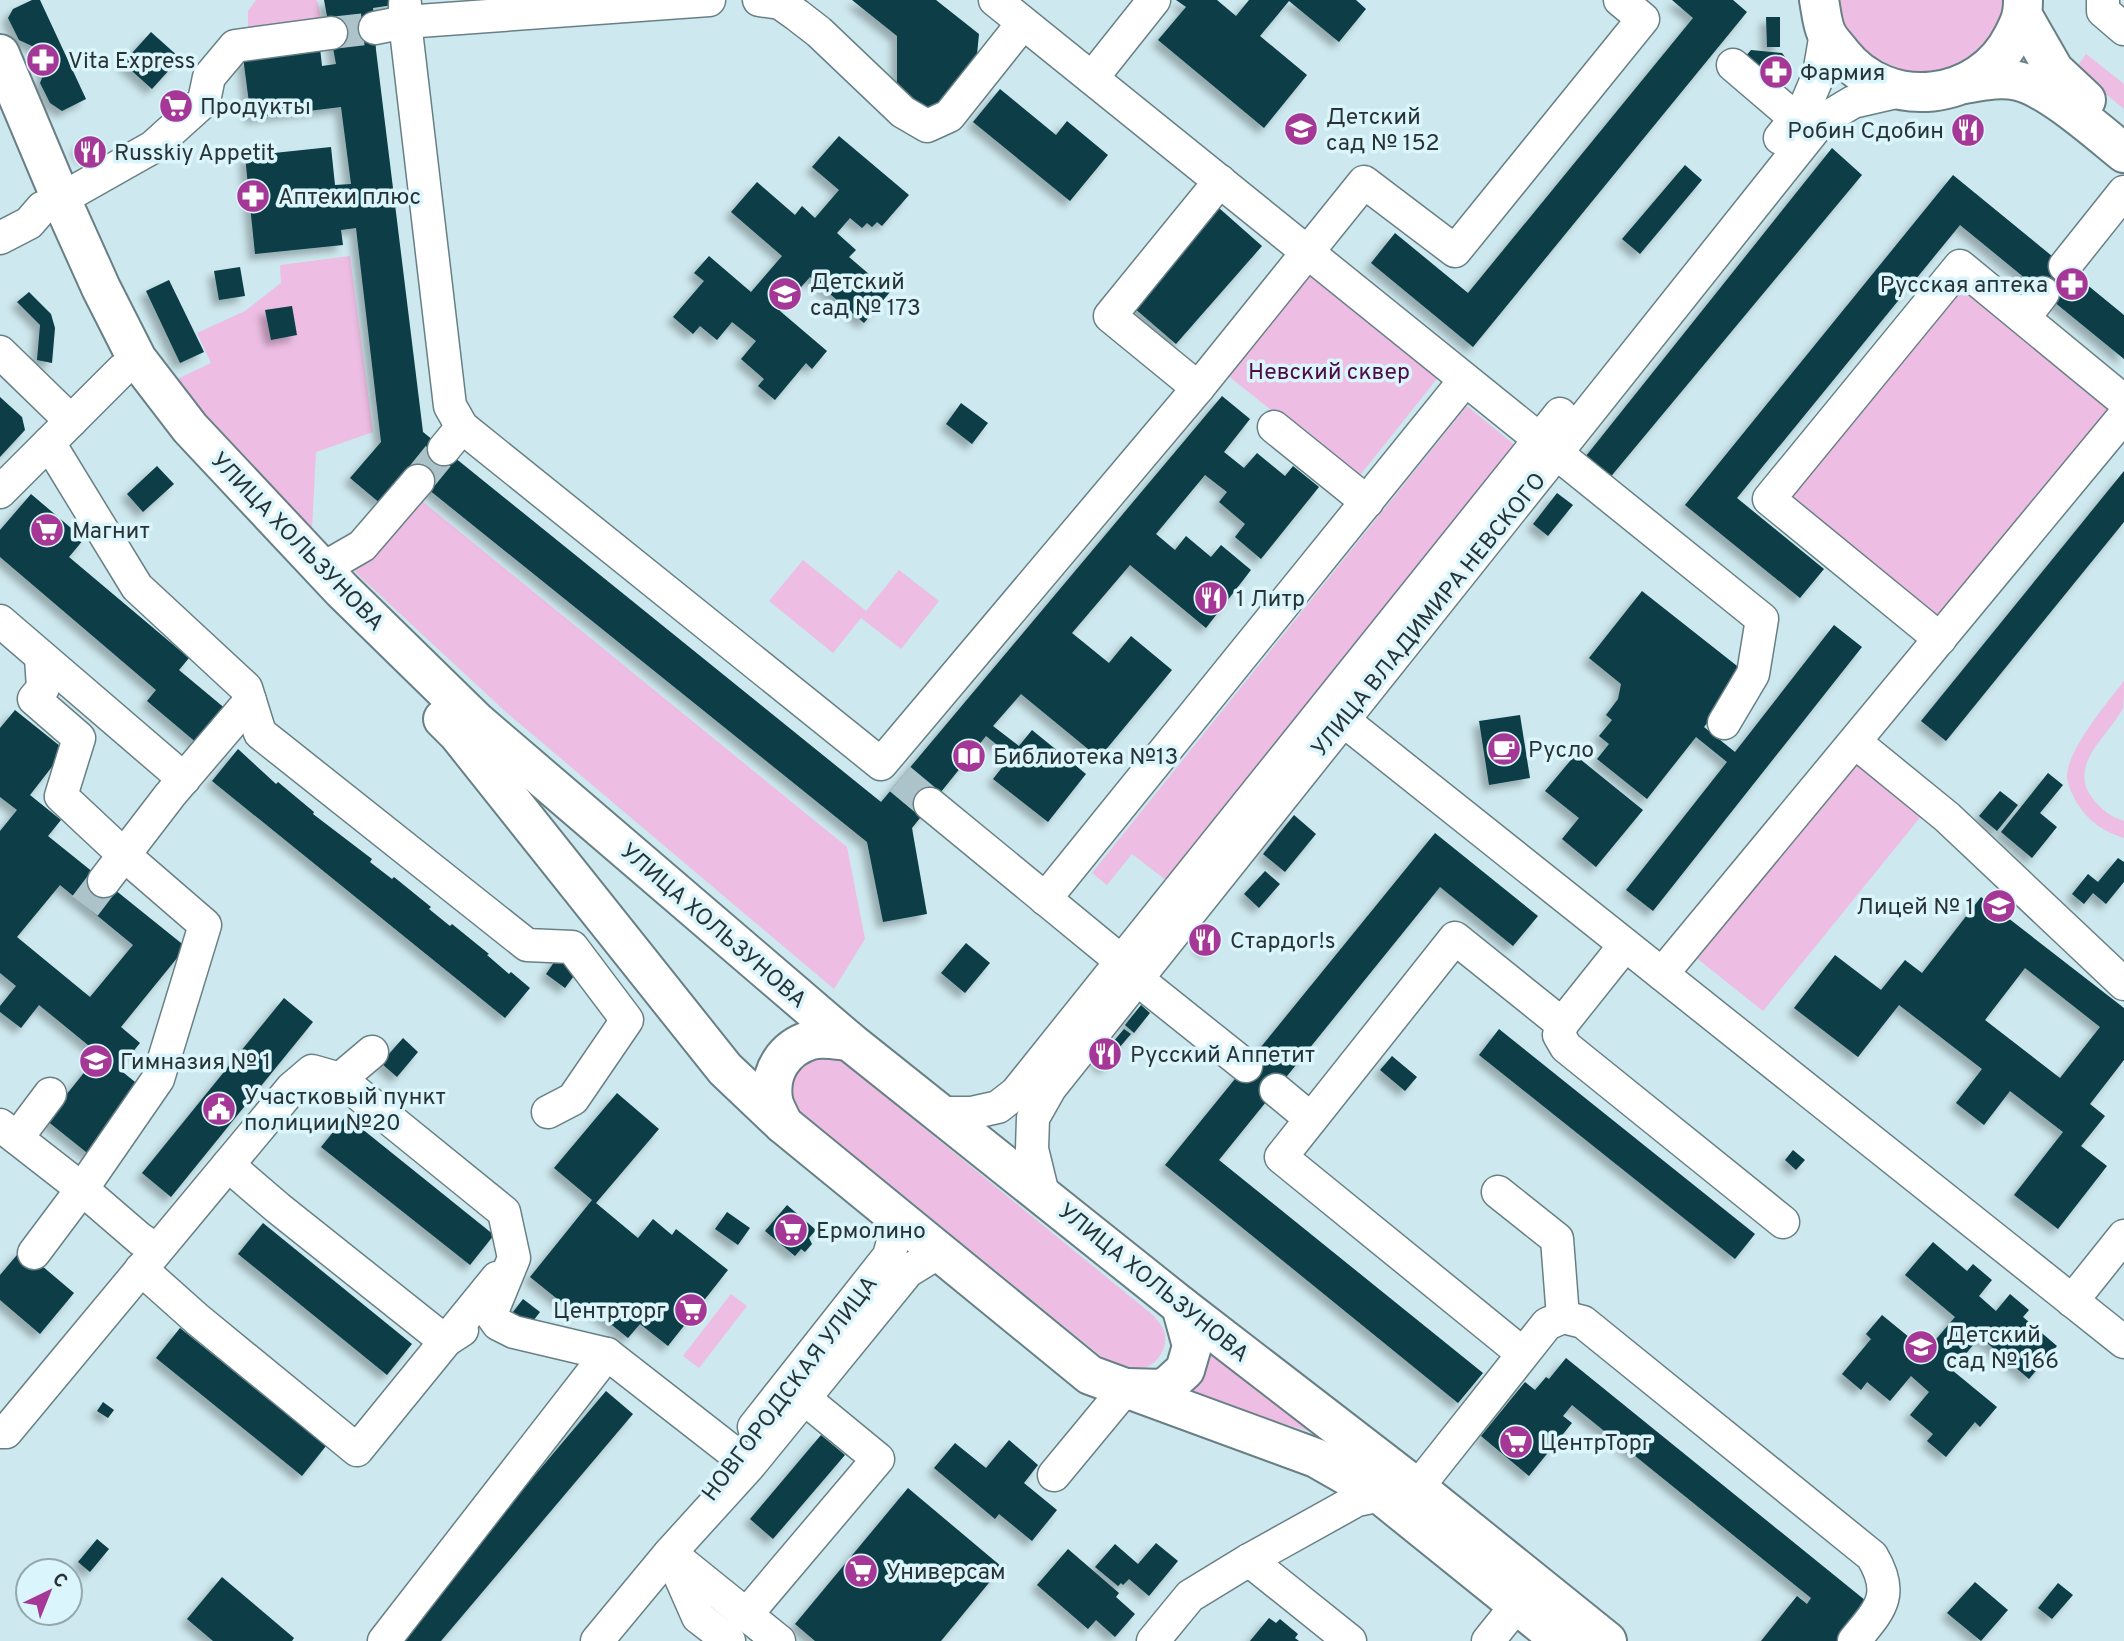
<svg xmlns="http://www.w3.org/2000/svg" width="2124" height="1641" viewBox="0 0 2124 1641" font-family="Overpass,sans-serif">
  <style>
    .green { fill: #edbde3 }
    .building { fill: #083d46; fill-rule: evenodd; filter: url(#shadow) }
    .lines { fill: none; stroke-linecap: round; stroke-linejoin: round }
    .minor-tunnel { stroke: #acc4c9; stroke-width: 32; stroke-dasharray: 32 16; stroke-linecap: butt }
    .minor-casing { stroke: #688085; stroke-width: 35 }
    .major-casing { stroke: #688085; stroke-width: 42 }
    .minor { stroke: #fff; stroke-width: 32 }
    .major { stroke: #fff; stroke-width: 38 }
    .labels { text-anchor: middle; stroke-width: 7; stroke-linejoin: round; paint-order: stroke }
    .poi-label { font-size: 23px; fill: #293336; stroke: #daf5fb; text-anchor: start }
    .park-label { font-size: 23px; fill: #4f0d48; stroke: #daf5fb }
    .street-label { font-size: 23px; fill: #293336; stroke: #daf5fb }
  </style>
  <defs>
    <filter id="shadow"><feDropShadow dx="-6" dy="6" stdDeviation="3.5" flood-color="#0004"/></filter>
  </defs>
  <rect width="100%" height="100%" fill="#cde8ee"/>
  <!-- green -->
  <g class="green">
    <polygon points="256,0 316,0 318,2 321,21 248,27 248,11"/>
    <polygon points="1839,0 2007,0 2003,21 1980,53 1945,71 1907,72 1871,56 1846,27"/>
    <polygon points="2086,54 2124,84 2124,109 2078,71 2079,64"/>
    <polygon points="350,256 373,432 316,452 312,528 268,492 173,381 211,363 197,333 245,311 281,283 280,265"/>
    <polygon points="1960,266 2124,401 1940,639 1769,499"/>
    <polygon points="1304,267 1440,375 1345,494 1315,445 1221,370"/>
    <polygon points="1467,406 1516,446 1167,881 1132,854 1107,885 1092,873"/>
    <polygon points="422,501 847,847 865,939 834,989 507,713 354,571"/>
    <polygon points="803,560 866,611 899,570 939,601 901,649 861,618 833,653 769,601"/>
    <path d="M2124,681c0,8 0,20 -1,27 -14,28 -57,57 -30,91 9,11 18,18 31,22v17c-20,-6 -36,-17 -47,-35 -4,-7 -9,-17 -10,-25 -1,-27 41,-76 57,-97z"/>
    <polygon points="1855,742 1931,804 1763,1011 1684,948"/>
    <path d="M817,1055l18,2 8,5 311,254c4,6 10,11 11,19 2,15 -9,31 -24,34 -10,2 -19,-1 -28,-3l-312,-254c-8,-13 -13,-31 -3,-44 4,-5 13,-9 19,-13z"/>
    <polygon points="731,1294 747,1306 699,1368 683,1356"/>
    <path d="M1212,1346l106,88 -138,-42c22,-13 27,-21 32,-46z"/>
  </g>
  <!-- building -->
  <g class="building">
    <polygon points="32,0 40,0 86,99 62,111 50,103 40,83 44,73 34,47 19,40 8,18 13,9"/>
    <polygon points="324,0 419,0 420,1 373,8 376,50 423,432 881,802 1222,396 1250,419 1224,452 1244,468 1257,453 1285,476 1293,466 1319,487 1261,559 1235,537 1245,524 1219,502 1227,492 1205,475 1156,534 1175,550 1186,536 1211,557 1221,545 1251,570 1206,628 1130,565 1072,633 1109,663 1131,636 1172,670 1099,758 1021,694 993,726 1019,746 1032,730 1086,774 1048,822 993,779 1011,756 986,736 912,828 927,914 883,922 867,842 408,473 381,504 350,478 381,442 356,228 341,230 343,245 255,254 245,156 331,147 335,185 351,184 341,107 251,118 243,57 320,48 322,66 336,64"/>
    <polygon points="852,0 936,0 979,34 977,54 930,114 897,85 897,36"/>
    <polygon points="1176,0 1217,0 1236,16 1249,0 1356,0 1366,9 1339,42 1289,1 1260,36 1307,75 1264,128 1158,40 1186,7"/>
    <polygon points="1672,0 1733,0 1747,12 1473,347 1371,263 1395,233 1468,293 1693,18"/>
    <polygon points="1766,17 1780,17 1780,47 1767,47"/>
    <polygon points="151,32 180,58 152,89 123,63"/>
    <polygon points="1751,50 1782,53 1788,61 1786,80 1774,93 1740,63"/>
    <polygon points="1000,89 1056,135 1067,121 1108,155 1070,201 973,122"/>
    <polygon points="839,136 909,195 882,226 877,222 872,227 867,223 862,228 850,218 837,233 856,250 849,257 890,292 864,323 810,277 780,311 827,351 812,369 806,363 775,400 758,386 764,379 741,359 756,341 732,322 717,340 700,326 693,334 673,317 704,281 694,273 709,256 751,292 782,256 731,212 757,182 795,215 802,206 815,218 839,190 812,167"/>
    <polygon points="94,138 100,150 83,158 77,146"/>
    <polygon points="1832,148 1862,175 1603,486 1578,466"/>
    <polygon points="1685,165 1702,180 1640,254 1622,239"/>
    <polygon points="1953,175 2124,315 2124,359 1960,225 1737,498 1824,569 1800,598 1685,505"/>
    <polygon points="1219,208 1262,246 1176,344 1133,307"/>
    <polygon points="240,267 245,296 219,300 214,271"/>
    <polygon points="169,280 204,352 180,363 146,291"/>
    <polygon points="29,292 51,314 55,328 52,363 37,360 40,325 17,302"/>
    <polygon points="292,306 297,335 271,340 265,310"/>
    <polygon points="0,397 22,417 25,430 0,457"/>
    <polygon points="961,403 988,423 972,444 946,424"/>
    <polygon points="157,466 174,484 143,512 127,494"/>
    <polygon points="2124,471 2124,522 1946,741 1921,721"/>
    <polygon points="1557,493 1573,505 1548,536 1533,524"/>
    <polygon points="31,494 84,539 69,557 189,658 179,670 233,715 204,749 147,701 156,690 0,557 0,530"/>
    <polygon points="1642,591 1746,673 1704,727 1735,752 1834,625 1862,647 1653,911 1626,890 1727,762 1696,737 1647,799 1597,759 1609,744 1599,736 1612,720 1606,715 1618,699 1621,684 1589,658"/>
    <path d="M15,710l50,40 -35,45 31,25 -13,16 138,111 -65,80 19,16 -21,26 26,21 -54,66 -45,-36 53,-66 -60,-49 -18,23 -21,-16v-6l16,-20 -16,-13v-142l17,-21 -17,-13v-69zM60,885l73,60 -43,52 -73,-60z"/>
    <polygon points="1520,715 1530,778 1489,785 1479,721"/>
    <polygon points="238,749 276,784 278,782 314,812 313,814 372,859 370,862 392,879 394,877 431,907 429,909 450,926 452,924 489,954 487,955 509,974 511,972 530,988 505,1018 212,781"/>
    <polygon points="1575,755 1643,810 1596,867 1562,839 1579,818 1545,791"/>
    <polygon points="2048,773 2063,785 2040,813 2057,827 2032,858 2001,832"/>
    <polygon points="2000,791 2018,805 1997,831 1979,816"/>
    <polygon points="1294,815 1316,834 1285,872 1263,854"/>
    <polygon points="1435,833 1538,916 1513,946 1440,887 1219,1160 1483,1373 1458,1403 1165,1165"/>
    <polygon points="2118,858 2124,862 2124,882 2106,904 2093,893 2084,904 2072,894 2088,874 2098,882"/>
    <polygon points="1265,871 1280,884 1259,908 1244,894"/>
    <path d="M1981,897l143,111v52l-34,44 15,12 -24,30 26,20 -49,63 -44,-34 49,-63 -53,-41 -26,34 -28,-22 26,-34 -83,-64 -41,52 -64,-49 41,-53 46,35 24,-30 17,13zM2025,968l75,59 -40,51 -75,-58z"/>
    <polygon points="1208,933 1218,942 1208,953 1198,945"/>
    <polygon points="966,943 990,963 965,993 941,973"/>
    <polygon points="561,952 579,969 565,988 546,974"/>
    <polygon points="284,998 313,1022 171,1197 142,1173"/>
    <polygon points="1141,1005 1150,1013 1134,1033 1125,1025"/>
    <polygon points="1124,1029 1131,1034 1119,1048 1113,1042"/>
    <polygon points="1499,1029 1755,1234 1735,1259 1479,1055"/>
    <polygon points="403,1038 418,1052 397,1077 381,1063"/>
    <polygon points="1107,1045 1118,1054 1105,1069 1095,1059"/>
    <polygon points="1392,1056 1417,1077 1405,1091 1380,1070"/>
    <polygon points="617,1093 659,1129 596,1203 638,1238 653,1219 672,1235 676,1229 728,1270 668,1346 640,1324 628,1338 586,1304 576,1314 530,1277 592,1200 554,1168"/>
    <polygon points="346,1116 494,1235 470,1265 321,1147"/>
    <polygon points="1793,1150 1805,1160 1796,1170 1785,1160"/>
    <polygon points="787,1205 816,1230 809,1238 812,1244 805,1252 801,1249 795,1256 765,1231"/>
    <polygon points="727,1212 750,1228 738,1245 715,1229"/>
    <polygon points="263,1223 412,1344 387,1375 238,1254"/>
    <polygon points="1933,1242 1967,1271 1973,1264 1992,1280 1979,1296 1996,1311 2010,1294 2029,1310 2023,1317 2057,1346 2029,1379 1980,1337 1952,1370 1997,1407 1980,1427 1975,1422 1946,1457 1927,1441 1933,1434 1910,1415 1929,1392 1911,1376 1890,1401 1867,1382 1861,1390 1842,1374 1871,1339 1866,1334 1882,1315 1926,1351 1955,1317 1905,1275"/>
    <polygon points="22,1249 74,1293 40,1334 0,1300 0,1275"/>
    <polygon points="523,1299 540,1312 530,1325 513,1312"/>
    <polygon points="180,1328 326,1446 302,1476 156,1358"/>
    <polygon points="1566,1358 1871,1605 1842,1641 1761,1641 1797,1596 1807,1604 1811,1598 1572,1405 1563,1416 1572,1423 1529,1476 1481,1436 1525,1382 1535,1390 1546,1377 1549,1379"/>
    <polygon points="606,1391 633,1414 441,1641 397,1641 396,1640"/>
    <polygon points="103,1402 114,1410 108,1418 97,1411"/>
    <polygon points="821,1435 845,1455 773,1539 750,1519"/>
    <polygon points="1009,1440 1038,1465 1024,1483 1057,1510 1032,1541 999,1514 995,1519 934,1468 955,1443 986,1468"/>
    <polygon points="908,1488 1002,1567 941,1641 815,1641 795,1624"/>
    <polygon points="97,1539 109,1549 90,1572 78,1562"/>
    <polygon points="1156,1543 1178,1561 1149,1596 1129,1579 1123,1585 1121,1583 1118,1586 1095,1567 1115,1544 1138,1564"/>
    <polygon points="1068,1549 1119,1593 1116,1597 1135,1614 1115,1637 1096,1620 1088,1629 1037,1585"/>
    <polygon points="222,1577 294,1638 292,1641 213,1641 187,1619"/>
    <polygon points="1975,1582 2008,1610 1981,1641 1947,1613"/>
    <polygon points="2058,1583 2073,1595 2052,1619 2038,1608"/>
    <polygon points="1269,1618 1276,1623 1280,1619 1298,1634 1295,1638 1299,1641 1250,1641"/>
  </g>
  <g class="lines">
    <!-- minor-tunnel -->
    <g class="minor-tunnel">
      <polyline points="331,33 375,28"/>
      <polyline points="418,481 444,449"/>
      <polyline points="900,779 930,804"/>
      <polyline points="85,906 104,881"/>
    </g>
    <!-- minor casing -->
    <g class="minor-casing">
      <g id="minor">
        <polyline points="759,0 780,3 797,15 819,32 903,112 927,126 949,116 1023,23"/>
        <polyline points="995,0 1762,619 1753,674 1724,723"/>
        <polyline points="2103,0 2103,11 2124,29"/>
        <polyline points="405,4 405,22 709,0"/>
        <polyline points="375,28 405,22 450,406 462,427 881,764 1198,388 1364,182 1455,251 1643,19 1620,0"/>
        <polyline points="1733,65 1796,119"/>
        <polyline points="1092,78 1154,0"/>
        <polyline points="1780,138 1805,107 1819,74 1826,33"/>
        <polyline points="61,199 153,147 204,101 209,77 235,46 331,33"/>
        <polyline points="0,238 29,223 42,208"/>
        <polyline points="2065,266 2124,192"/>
        <polyline points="2024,318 2043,293"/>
        <polyline points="0,352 71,421"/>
        <polyline points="1198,388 1110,316 1220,181"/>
        <polyline points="1274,427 1367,502"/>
        <polyline points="49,443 137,587 246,688 260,733 527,945 572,947 627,1020 573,1099 548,1112"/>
        <polyline points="444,449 462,427"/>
        <polyline points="0,492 122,370"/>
        <polyline points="322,569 362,546 418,481"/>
        <polyline points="0,621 184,779"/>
        <polyline points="1940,639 1769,499 1960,266 2124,401"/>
        <polyline points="1343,720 2124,1342"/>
        <polyline points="1855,742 1947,817 2124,984"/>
        <polyline points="930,804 1121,961 1137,979 1246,1066"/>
        <polyline points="104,881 170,795 250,701"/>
        <polyline points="1045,899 1465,380"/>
        <polyline points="1662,974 2124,416"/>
        <polyline points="1562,1024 1559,1035 1566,1047 1783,1222"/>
        <polyline points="340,1079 372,1052"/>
        <polyline points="1276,1090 1311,1119"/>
        <polyline points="942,1113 971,1113 998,1107 1016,1093 1560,414"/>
        <polyline points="0,1125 82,1189 140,1239 157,1250"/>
        <polyline points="17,1138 50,1094"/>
        <polyline points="228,1165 278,1208 445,1341 462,1330"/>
        <polyline points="1498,1192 1557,1239 1563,1317"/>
        <polyline points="1043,1194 1032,1149 1033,1118 1050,1088 1821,121 1853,102 1901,91"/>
        <polyline points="34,1253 82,1189 158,1079 205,925 124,855 61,796 79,738 34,699 43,688 41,657"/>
        <polyline points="141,1269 197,1319 357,1450 497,1278"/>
        <polyline points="2072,1301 2124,1236"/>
        <polyline points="1522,1353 1281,1157 1455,938 1562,1024 1625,945"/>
        <polyline points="754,1427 889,1256 899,1219"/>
        <polyline points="0,1432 6,1432 292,1088 312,1071 340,1079 504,1212 514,1258 491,1314 498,1324 514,1332 607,1354"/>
        <polyline points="1054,1475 1126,1388"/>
        <path d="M1417,1488l130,-164 16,-7 20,5 289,234c24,40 7,54 -18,85"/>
        <polyline points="670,1553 779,1641"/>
        <polyline points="672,1558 698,1617 729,1641"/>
        <polyline points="1249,1560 1350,1641"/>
        <polyline points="746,1615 878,1459 805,1399"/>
        <polyline points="384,1641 607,1354 734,1453"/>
        <polyline points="597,1641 670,1553 749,1466 908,1271 939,1252"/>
        <polyline points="1153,1641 1190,1596 1249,1560 1357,1500 1381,1495"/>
        <polyline points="1488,1641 1517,1605"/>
      </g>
    </g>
    <!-- major casing -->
    <g class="major-casing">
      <g id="major">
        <path d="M1819,0c2,10 3,23 7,32 3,8 11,15 16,22 46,58 138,48 171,-18 7,-14 10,-20 10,-36"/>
        <polyline points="2023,16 2054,70 2086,100"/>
        <polyline points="0,54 61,199 101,288 137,359 190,428 342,590 477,722 849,1041 1181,1306 1417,1488 1607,1641"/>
        <path d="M1964,84c18,-3 36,-7 54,-3 31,7 80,51 106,72"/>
        <polyline points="443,719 458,734 725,1069 783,1124 1090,1375 1316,1458 1381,1495 1562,1641"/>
        <path d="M783,1124c-3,-8 -9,-17 -10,-25 -4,-27 11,-51 38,-59 12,-3 26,0 38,1"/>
        <polyline points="1128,1388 1164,1389 1185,1370 1192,1346 1181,1306"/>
      </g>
    </g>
    <!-- minor -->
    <use href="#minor" class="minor"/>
    <!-- major -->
    <use href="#major" class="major"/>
  </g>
  <!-- icons -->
  <defs>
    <g id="pharmacy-disc" transform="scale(1.75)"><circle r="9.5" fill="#a53897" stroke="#daf5fb"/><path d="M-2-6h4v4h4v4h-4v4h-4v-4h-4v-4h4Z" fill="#fff"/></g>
    <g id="supermarket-disc" transform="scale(1.75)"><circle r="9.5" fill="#a53897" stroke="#daf5fb"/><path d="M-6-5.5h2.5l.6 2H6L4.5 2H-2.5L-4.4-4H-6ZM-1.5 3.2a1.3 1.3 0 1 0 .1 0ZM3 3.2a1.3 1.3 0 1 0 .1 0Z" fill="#fff"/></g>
    <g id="school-disc" transform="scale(1.75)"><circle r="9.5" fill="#a53897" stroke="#daf5fb"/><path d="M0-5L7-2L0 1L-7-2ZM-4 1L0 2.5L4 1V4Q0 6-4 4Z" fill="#fff"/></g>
    <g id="restaurant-disc" transform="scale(1.75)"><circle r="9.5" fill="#a53897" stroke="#daf5fb"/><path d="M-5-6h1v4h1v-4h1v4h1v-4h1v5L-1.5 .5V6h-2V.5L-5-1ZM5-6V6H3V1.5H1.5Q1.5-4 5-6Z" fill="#fff"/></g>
    <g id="cafe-disc" transform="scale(1.75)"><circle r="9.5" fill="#a53897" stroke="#daf5fb"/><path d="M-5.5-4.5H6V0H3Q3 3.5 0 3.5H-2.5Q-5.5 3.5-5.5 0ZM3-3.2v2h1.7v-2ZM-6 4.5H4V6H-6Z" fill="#fff"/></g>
    <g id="library-disc" transform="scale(1.75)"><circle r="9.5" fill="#a53897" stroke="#daf5fb"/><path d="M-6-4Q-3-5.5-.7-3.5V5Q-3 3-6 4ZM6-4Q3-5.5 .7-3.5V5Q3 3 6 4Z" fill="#fff"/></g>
    <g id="civic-disc" transform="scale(1.75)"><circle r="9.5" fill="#a53897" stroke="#daf5fb"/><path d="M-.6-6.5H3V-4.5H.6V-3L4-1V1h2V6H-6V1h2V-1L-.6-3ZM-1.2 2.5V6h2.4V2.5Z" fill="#fff"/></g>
  </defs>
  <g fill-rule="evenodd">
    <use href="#pharmacy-disc" x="43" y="60"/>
    <use href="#pharmacy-disc" x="1776" y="72"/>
    <use href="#supermarket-disc" x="176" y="106"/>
    <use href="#school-disc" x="1301" y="129"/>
    <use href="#restaurant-disc" x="1968" y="130"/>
    <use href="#restaurant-disc" x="90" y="152"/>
    <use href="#pharmacy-disc" x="253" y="196"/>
    <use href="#pharmacy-disc" x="2072" y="284"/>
    <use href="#school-disc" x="785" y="294"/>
    <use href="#supermarket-disc" x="47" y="530"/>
    <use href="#restaurant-disc" x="1211" y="598"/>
    <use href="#cafe-disc" x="1504" y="749"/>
    <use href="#library-disc" x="969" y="756"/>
    <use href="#school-disc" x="1999" y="906"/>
    <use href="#restaurant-disc" x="1205" y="940"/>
    <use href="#restaurant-disc" x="1105" y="1054"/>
    <use href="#school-disc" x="96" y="1061"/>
    <use href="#civic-disc" x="219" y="1109"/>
    <use href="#supermarket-disc" x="791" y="1230"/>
    <use href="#supermarket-disc" x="691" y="1310"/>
    <use href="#school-disc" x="1921" y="1347"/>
    <use href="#supermarket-disc" x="1516" y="1442"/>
    <use href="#supermarket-disc" x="861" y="1571"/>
  </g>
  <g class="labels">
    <!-- poi labels -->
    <g class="poi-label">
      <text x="68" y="68">Vita Express</text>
      <text x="1800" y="80">Фармия</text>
      <text x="200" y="114">Продукты</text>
      <text x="1326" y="124">Детский<tspan x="1326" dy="26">сад № 152</tspan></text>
      <text x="1944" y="138" text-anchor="end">Робин Сдобин</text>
      <text x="114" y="160">Russkiy Appetit</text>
      <text x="278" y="204">Аптеки плюс</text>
      <text x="810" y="289">Детский<tspan x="810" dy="26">сад № 173</tspan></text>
      <text x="2048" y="292" text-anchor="end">Русская аптека</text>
      <text x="72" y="538">Магнит</text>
      <text x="1236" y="606">1 Литр</text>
      <text x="1528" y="757">Русло</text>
      <text x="993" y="764">Библиотека №13</text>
      <text x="1974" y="914" text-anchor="end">Лицей № 1</text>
      <text x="1230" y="948">Стардог!s</text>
      <text x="1130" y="1062">Русский Аппетит</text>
      <text x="120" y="1069">Гимназия № 1</text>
      <text x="244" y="1104">Участковый пункт<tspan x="244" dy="26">полиции №20</tspan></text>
      <text x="816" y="1238">Ермолино</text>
      <text x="666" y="1318" text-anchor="end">Центрторг</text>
      <text x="1946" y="1342">Детский<tspan x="1946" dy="26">сад № 166</tspan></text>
      <text x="1540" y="1450">ЦентрТорг</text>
      <text x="886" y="1579">Универсам</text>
    </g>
    <!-- park labels -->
    <g class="park-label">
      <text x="1329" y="379">Невский сквер</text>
    </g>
    <!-- street labels -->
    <g class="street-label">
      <text transform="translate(298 541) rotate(46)" y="8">УЛИЦА ХОЛЬЗУНОВА</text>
      <text transform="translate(1428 614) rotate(-51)" y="8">УЛИЦА ВЛАДИМИРА НЕВСКОГО</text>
      <text transform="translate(714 925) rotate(41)" y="8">УЛИЦА ХОЛЬЗУНОВА</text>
      <text transform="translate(1154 1282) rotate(39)" y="8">УЛИЦА ХОЛЬЗУНОВА</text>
      <text transform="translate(789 1388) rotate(-53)" y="8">НОВГОРОДСКАЯ УЛИЦА</text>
    </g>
  </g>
  <!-- north arrow -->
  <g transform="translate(49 1592) rotate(43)"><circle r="33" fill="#daf5fb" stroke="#93a7ac" stroke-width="2"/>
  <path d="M0-5L12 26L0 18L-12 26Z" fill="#a53897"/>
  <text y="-10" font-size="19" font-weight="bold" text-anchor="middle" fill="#293336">С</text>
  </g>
</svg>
